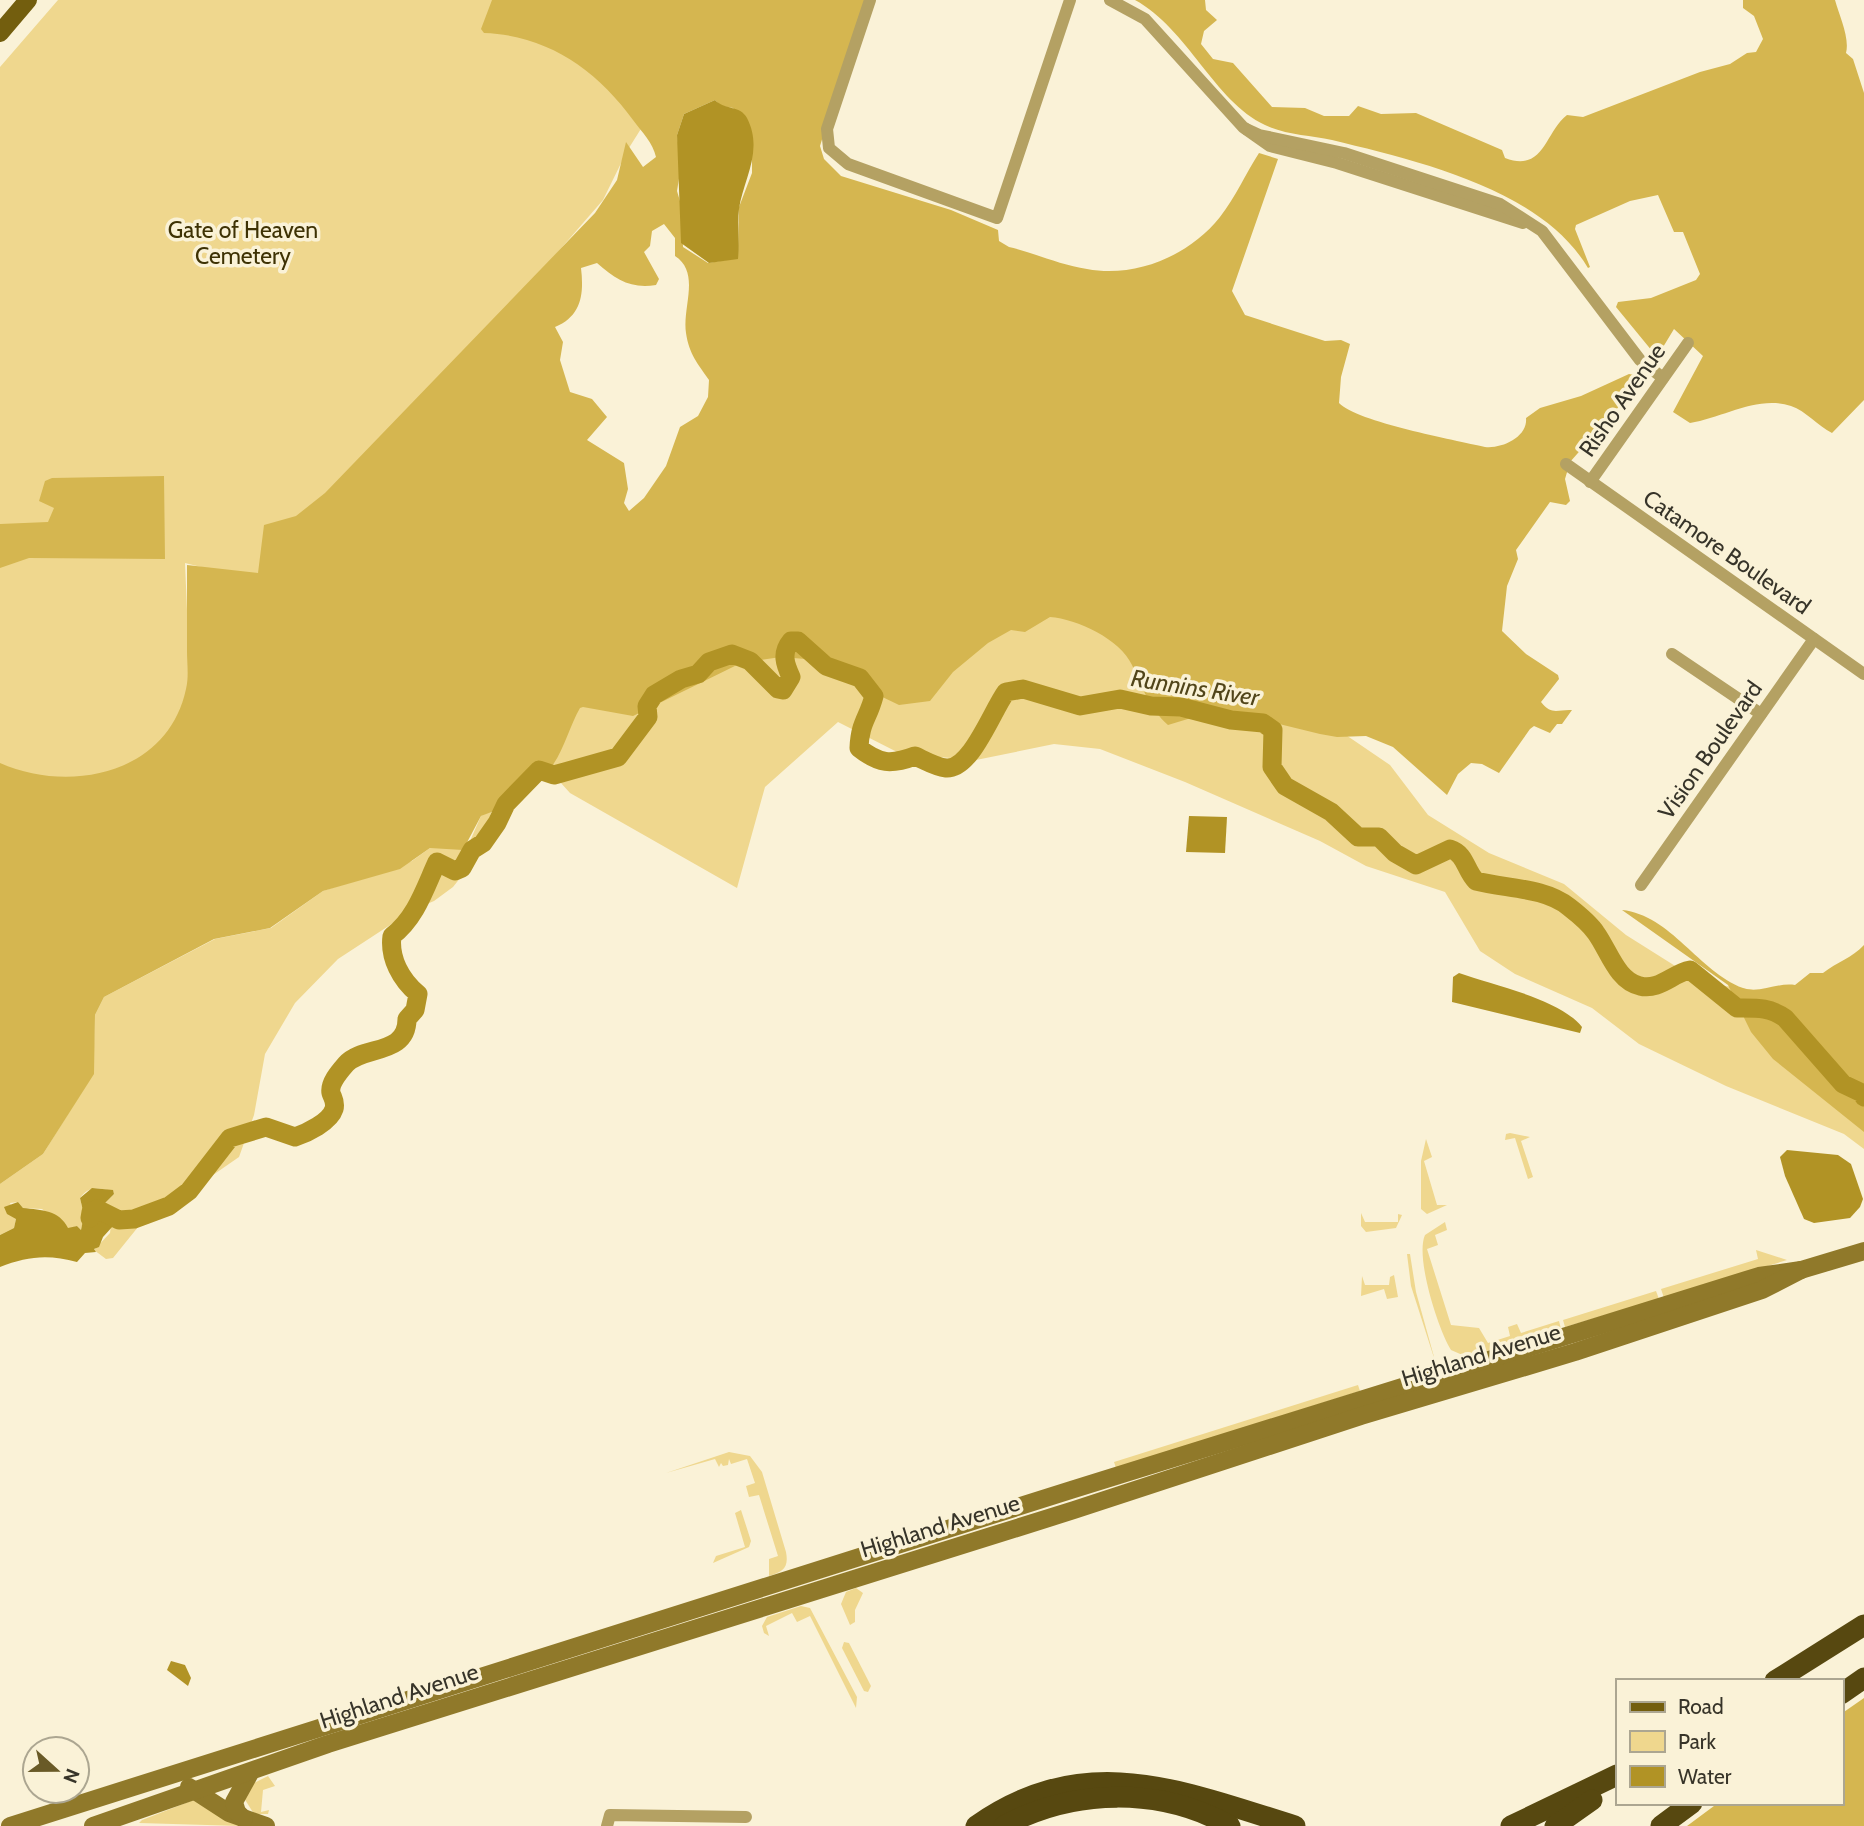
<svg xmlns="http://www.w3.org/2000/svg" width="1864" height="1826" viewBox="0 0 1864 1826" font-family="Cabin,sans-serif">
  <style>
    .green { fill: #efd78e }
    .forest { fill: #d5b650; fill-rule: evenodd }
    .water { fill: #b19325 }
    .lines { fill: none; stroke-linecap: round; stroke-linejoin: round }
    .river { stroke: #b19325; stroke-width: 19 }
    .street { stroke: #b4a163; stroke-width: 12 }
    .secondary { stroke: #90792a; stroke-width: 18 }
    .primary { stroke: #735e0e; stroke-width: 18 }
    .highway { stroke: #574810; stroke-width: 21 }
    .labels { text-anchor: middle; stroke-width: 7; stroke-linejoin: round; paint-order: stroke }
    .park-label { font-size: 23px; fill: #3e3204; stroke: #faf2d7 }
    .street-label { font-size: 23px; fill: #373429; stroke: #faf2d7 }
    .water-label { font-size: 24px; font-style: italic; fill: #51451a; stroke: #faf2d7 }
  </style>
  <rect width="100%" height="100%" fill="#faf2d7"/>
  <!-- green -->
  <g class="green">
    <polygon points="58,0 516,0 620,93 644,124 627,151 603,200 426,404 344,482 256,575 241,577 185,563 190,681 182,720 118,790 0,775 0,67"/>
    <polygon points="1029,586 1318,716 1390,765 1428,815 1489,853 1564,884 1626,935 1680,969 1711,984 1754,990 1864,1060 1864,1149 1844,1134 1726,1086 1639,1044 1592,1008 1515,974 1480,951 1445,892 1366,866 1320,841 1185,782 1100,749 1054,744 976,760 901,754 838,722 765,787 737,888 570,793 506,722"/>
    <path d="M492,810l-16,48 -23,29 -19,14 -21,9 -75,49 -43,44 -30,51 -11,61 -15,42 -26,18 -58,31 -42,52 -7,1 -12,-9 16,-17 2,-15 -7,-15 9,-9 -1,-3c-14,-3 -24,-6 -33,7l4,17 -3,15 -4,-4 -9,3 -26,-20 -19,-1 -5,-6 -8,1 6,16 -2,9 -14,7v-51l43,-30 50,-80 2,-59 9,-18 111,-58 56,-11 52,-37 89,-30 18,-13 40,-7 11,-25z"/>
    <polygon points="1510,1133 1530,1137 1521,1141 1533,1177 1528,1179 1515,1138 1505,1140 1506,1134"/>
    <polygon points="1426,1139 1432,1157 1424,1161 1437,1205 1447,1205 1427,1214 1421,1209 1421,1161"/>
    <polygon points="1361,1213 1365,1222 1398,1222 1398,1214 1402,1215 1396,1228 1366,1232 1361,1226"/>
    <path d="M1445,1222l2,8 -12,5 3,10 -11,4 24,76 28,3 9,15 22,-7 -2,-9 9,-3 4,9 38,-12 2,8 -94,28 -16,-7c-13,-21 -36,-93 -26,-115z"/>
    <polygon points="1756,1250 1787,1260 1664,1298 1661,1289 1758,1259"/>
    <polygon points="1407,1254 1410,1254 1416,1292 1436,1364 1411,1286"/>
    <polygon points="1394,1275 1398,1297 1387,1299 1384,1289 1361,1296 1362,1276 1365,1285 1389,1285 1390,1277"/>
    <polygon points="1656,1291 1659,1299 1565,1327 1563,1320"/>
    <polygon points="1358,1385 1360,1391 1116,1468 1114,1462"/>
    <path d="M729,1452l21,4 12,16 24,80c3,16 -3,20 -17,24v-17l9,-3 -19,-61 -10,2 -3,-11 9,-3 -8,-24 -16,5 -2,-5 -1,6 -5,1 -2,-3 -2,4 -4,-8 -49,14z"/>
    <polygon points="741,1510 751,1541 749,1547 713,1563 716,1556 745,1547 735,1513"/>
    <polygon points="856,1588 863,1593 855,1610 855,1622 850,1625 841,1604 846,1592"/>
    <polygon points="801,1606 810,1608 857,1697 856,1708 810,1616 797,1622 792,1613 766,1626 769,1636 764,1633 762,1626 767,1617"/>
    <polygon points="844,1642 849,1643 871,1686 868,1692 864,1691 842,1648"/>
    <polygon points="268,1776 275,1786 263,1790 261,1812 269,1810 268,1814 254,1814 244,1798 248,1786"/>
    <polygon points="196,1799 241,1826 139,1823 142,1820"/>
  </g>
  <!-- forest -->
  <g class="forest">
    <path d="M492,0h373l-45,146 4,13 17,17 110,34 47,20 1,11 10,6c26,6 51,18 78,22 49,9 102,-13 133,-52 15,-19 26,-44 39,-64l19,6 -46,132 13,24 80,26 16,-1 9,4 -9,33 -2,26c18,19 116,37 146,44 17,2 43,-10 41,-29l14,-10 41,-12 48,-22 16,3 -75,85 -5,17 5,22 -4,4 -16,-3 -34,48 2,9 -11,27 -5,45 24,23 32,21 1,4 -18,23c11,14 17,7 31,8l-10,14h-5l-7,9 -16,-7 -4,3 -31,44 -17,-9 -11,-1 -13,11 -11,21 -54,-48 -27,-11 -29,1 -17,-3 -49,-12 -24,-10 -56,6 -23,7c-19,-17 -26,-39 -36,-60 -12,-26 -55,-46 -82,-48l-25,15 -14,-2 -23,13 -35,29 -23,29 -31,4 -27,-13 -19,-16 -19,-11 -16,-5 -37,-3 -40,6 -108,53 -50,-9 -3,1c-11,19 -18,49 -33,64 -17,17 -42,16 -53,39l-13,5 -18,34 -33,-2 -30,21 -77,22 -53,37 -56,11 -110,58 -9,18 -1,59 -51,80 -43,30v-421c70,31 168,11 186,-74 3,-12 1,-26 1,-38 0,-28 0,-57 0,-86l71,8 6,-48 32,-9 29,-23 270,-280 22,-33 9,-38 17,25 13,-10c-3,-14 -14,-25 -23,-37 -36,-50 -86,-85 -149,-87l-3,-4zM715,100l6,6 12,2 17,22 2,16v27l-13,34 -1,51 -30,5 -25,-16 -1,-39 -5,-17 4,-25 -4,-31 7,-21zM664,224l11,14v18c26,17 7,51 11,77 3,21 12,31 23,47l-1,17 -10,19 -18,11 -14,39 -22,32 -15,13 -5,-8 4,-14 -4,-26 -37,-23 20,-23 -15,-18 -22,-7 -10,-32 3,-18 -8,-15c27,-11 29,-34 26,-59l16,-5c19,17 34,26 59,22l3,-6 -15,-27 6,-6 2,-15z"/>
    <path d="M1135,0h70l1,10 11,10 -13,11 -3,13 12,15 20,4 39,44 33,1 19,8h25l9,-10 23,8 35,-1 86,37 3,8c39,15 40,-26 62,-43l16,2 117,-45 30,-8 17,-11 9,-1 7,-13 -9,-23 -11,-8v-8h92c4,15 15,38 11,53l7,6 11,34v307l-32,33c-14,-7 -26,-22 -41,-27 -34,-11 -68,12 -101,17l-17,-11 30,-56 -29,-27 -17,28 -41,-50 2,-5 33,-4 45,-18 4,-6 -17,-42h-9l-16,-37 -28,6 -54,24 -1,4 15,38 -2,1c-47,-79 -170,-107 -256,-128 -22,-5 -46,-5 -67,-15 -51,-24 -77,-96 -130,-125z"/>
    <polygon points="164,476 165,559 29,558 0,568 0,524 48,522 54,508 39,501 45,481 52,478"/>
    <path d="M1622,910c49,5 77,62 121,78 16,6 35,-6 52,-3l15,-12h13c14,-11 29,-15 41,-28v187l-91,-73 -22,-27 -23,-47z"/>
    <polygon points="1864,1698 1864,1826 1687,1826 1718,1803 1841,1803 1841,1714"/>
  </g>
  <!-- water -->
  <g class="water">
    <path d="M715,100c9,10 25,5 32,18 17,33 -4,62 -8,91 -2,16 1,33 -1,50l-29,4 -28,-20 -4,-108 7,-21z"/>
    <polygon points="1189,816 1227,817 1225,853 1186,852"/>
    <path d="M1459,973c34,12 101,26 123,54l-2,6 -128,-31 1,-25z"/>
    <polygon points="1787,1150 1838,1155 1851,1164 1863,1199 1860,1207 1850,1218 1814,1223 1804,1219 1785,1176 1780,1157"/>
    <path d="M92,1188l21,2 1,4 -9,9 8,23 -10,11 -4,10 -5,2 2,3 -11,1 -8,9c-28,-8 -50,-6 -77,5v-32l14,-7 2,-9 -9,-5 -3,-7 14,-5 5,6c19,2 36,2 45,20l9,-2 4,4 3,-15 -4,-17z"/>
    <polygon points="171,1661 185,1665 191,1678 188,1686 167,1670"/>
  </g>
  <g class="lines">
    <!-- river -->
    <path class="river" d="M90,1218l1,-6 6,-3 22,11 15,-1 35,-13 20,-15 41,-53 36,-11 29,10c12,-4 35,-15 39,-28 2,-7 -1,-10 -3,-16 -2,-10 9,-22 15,-29 17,-19 61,-8 61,-45l8,-9 3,-16c-17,-14 -29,-36 -26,-58 24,-18 33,-48 45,-74l18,9 7,-3 10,-18 11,-7 14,-20 9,-19 33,-34 15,5 64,-18 30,-40 -1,-11 7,-11 27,-16 17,-5 11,-12 23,-8 18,7 28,28 5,1 8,-13c-6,-13 -10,-24 0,-36h7l28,25 34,12 14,18c-6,23 -14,26 -15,52 20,16 32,17 56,8 9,4 21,11 31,12 25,2 46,-57 60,-76l17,-3 57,17 40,-7 31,7 30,1 50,13 32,3 10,7 -1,37 13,19 46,26 27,25h21l16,16 21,12 34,-16c16,5 15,21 26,32 30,8 68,6 93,26 9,7 21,17 27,26 13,18 21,48 44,53 19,5 33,-13 50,-16l47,38c20,0 32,-1 48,10l58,66 19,9 2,4"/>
    <!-- street -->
    <g class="street">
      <polyline points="870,0 827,129 829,148 848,164 997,218 1070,0"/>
      <polyline points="1110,0 1145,19 1243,127 1270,146 1337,163 1523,223"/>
      <polyline points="1246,129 1259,135 1344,153 1500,204 1542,231 1640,360 1663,378"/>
      <polyline points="1566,464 1864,674"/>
      <polyline points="1590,482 1688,343"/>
      <polyline points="1672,654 1761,714"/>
      <polyline points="1641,885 1814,639"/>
      <polyline points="607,1826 610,1815 746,1817"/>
    </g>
    <!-- secondary -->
    <g class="secondary">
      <polyline points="189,1787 229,1813 266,1826"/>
      <polyline points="244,1819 237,1812 234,1802 250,1773"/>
      <polyline points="10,1826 1071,1490 1759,1276 1801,1270"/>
      <polyline points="93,1826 328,1744 1074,1510 1361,1416 1575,1352 1762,1290 1801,1270 1864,1251"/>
    </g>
    <!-- primary -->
    <polyline class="primary" points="0,33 28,0"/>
    <!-- highway -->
    <g class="highway">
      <polyline points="1775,1681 1864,1625"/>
      <polyline points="1841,1694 1864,1678"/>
      <path d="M976,1826c109,-77 206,-35 319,0"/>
      <path d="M1004,1826c70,-38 156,-39 226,0"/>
      <polyline points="1511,1826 1617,1775"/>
      <polyline points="1555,1826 1592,1800"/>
      <polyline points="1661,1826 1692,1803"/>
    </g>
  </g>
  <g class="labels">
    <!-- park labels -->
    <g class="park-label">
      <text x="243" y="238">Gate of Heaven<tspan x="243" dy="26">Cemetery</tspan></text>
    </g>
    <!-- street labels -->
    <g class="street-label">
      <text transform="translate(1622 400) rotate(-55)" y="8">Risho Avenue</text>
      <text transform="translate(1727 552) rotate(35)" y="8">Catamore Boulevard</text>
      <text transform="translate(1710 750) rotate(-55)" y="8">Vision Boulevard</text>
      <text transform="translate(1481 1355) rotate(-17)" y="8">Highland Avenue</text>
      <text transform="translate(940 1526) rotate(-17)" y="8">Highland Avenue</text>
      <text transform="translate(399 1696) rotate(-18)" y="8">Highland Avenue</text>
    </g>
    <!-- water labels -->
    <g class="water-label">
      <text transform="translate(1195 688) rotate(9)" y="8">Runnins River</text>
    </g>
  </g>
  <!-- legend -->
  <rect x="1616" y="1679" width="228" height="126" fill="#faf2d7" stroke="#aca691" stroke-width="2"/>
  <rect x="1630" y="1702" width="35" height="10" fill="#735e0e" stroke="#aca691" stroke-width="2"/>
  <text x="1678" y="1714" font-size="21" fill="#373429">Road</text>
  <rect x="1630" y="1731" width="35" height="21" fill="#efd78e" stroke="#aca691" stroke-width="2"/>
  <text x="1678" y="1749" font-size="21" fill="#373429">Park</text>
  <rect x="1630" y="1766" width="35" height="21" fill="#b19325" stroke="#aca691" stroke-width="2"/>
  <text x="1678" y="1784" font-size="21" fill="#373429">Water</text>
  <!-- north arrow -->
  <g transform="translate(56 1770) rotate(111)"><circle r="33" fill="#faf2d7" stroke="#aca691" stroke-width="2"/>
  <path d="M0-5L12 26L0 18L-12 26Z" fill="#695a27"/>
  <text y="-10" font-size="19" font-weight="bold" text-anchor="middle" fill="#373429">N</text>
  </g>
</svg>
